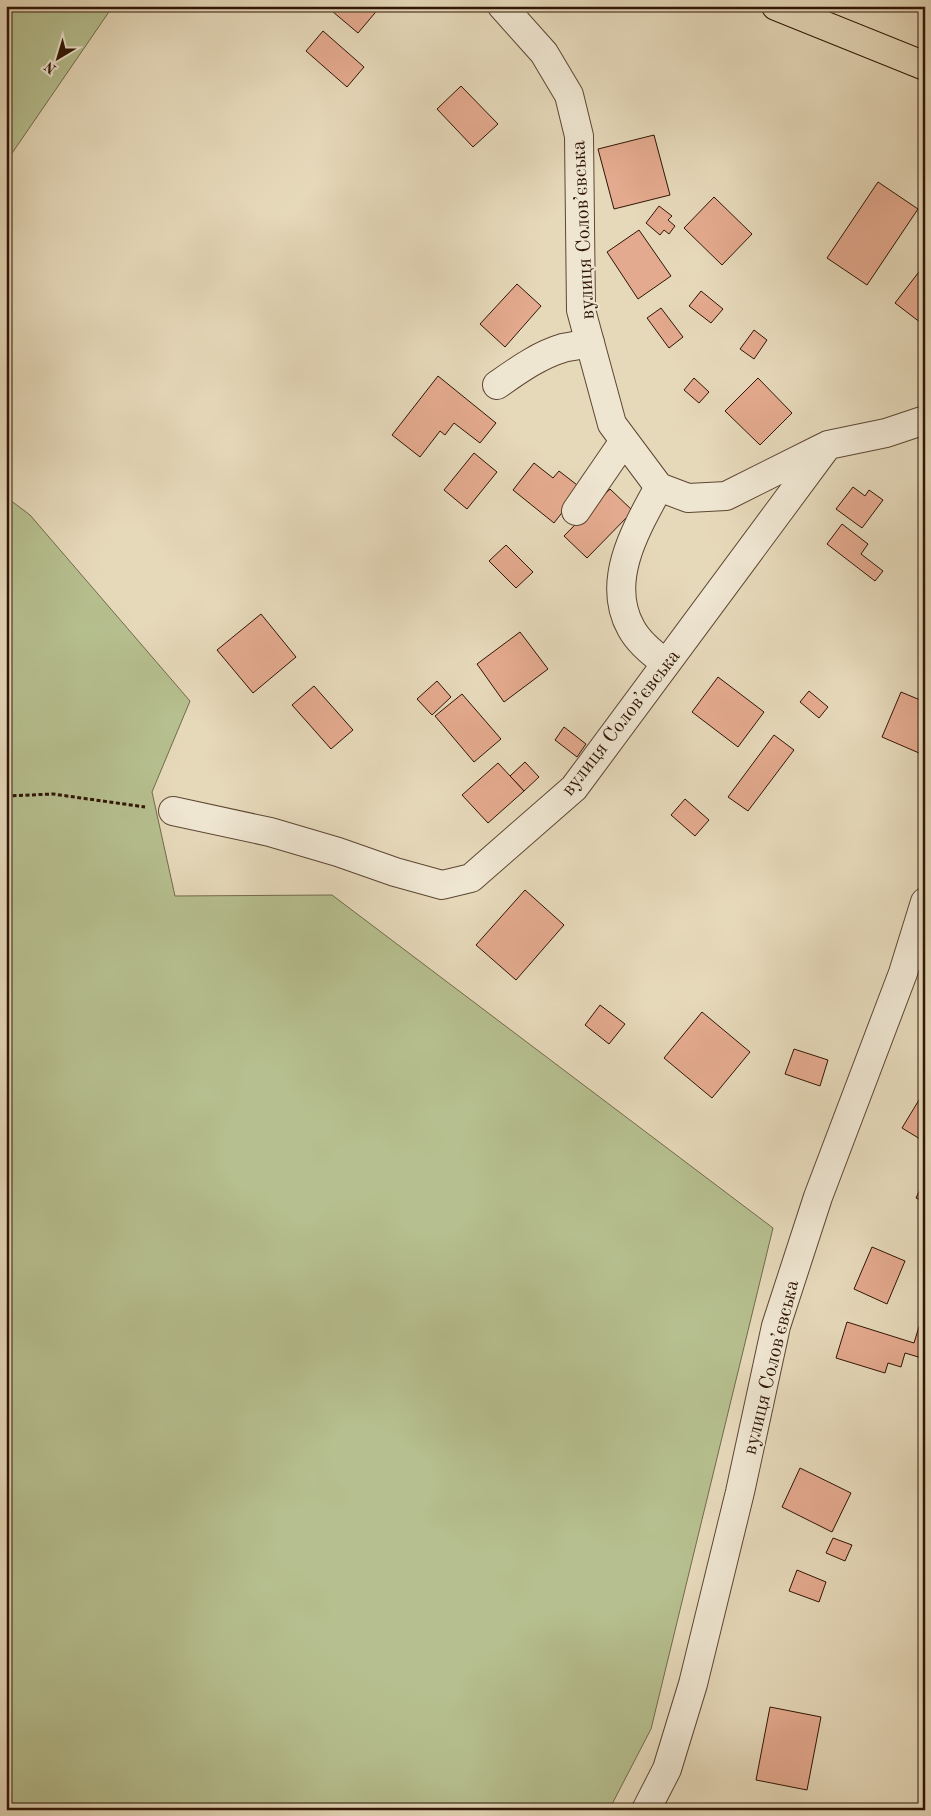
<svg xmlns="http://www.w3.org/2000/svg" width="931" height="1816" viewBox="0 0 931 1816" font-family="'Old Standard TT',serif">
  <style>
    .green { fill: #b6bf8f; stroke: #726a4a }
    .building { fill: #e4aa8f; stroke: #2f1504 }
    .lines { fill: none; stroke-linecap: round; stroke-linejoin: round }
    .minor-casing { stroke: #5d4632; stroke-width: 30 }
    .major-casing { stroke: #2f1504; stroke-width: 30 }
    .path { stroke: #2f1504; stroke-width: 3; stroke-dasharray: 4 2.5; stroke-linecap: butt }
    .minor { stroke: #efe6d2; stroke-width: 28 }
    .major { stroke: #e6d9ba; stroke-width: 28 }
    .labels { text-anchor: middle; stroke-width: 4; stroke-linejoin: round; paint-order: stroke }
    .street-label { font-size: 20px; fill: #2f1504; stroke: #efe6d2 }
  </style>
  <rect width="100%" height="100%" fill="#e6d9ba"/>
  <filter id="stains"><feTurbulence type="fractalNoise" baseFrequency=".004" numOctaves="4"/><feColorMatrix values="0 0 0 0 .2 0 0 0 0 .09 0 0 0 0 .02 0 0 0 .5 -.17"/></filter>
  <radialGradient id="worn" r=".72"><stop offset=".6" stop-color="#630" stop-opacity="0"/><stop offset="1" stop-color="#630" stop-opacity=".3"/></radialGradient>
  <!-- green -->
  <g class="green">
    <polygon points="6,6 113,6 6,162"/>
    <polygon points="6,497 30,515 190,701 152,792 175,896 332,895 773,1228 651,1729 609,1810 6,1810"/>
  </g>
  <!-- building -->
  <g class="building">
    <polygon points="326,6 379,6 380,7 358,33"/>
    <polygon points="323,31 364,67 347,87 306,51"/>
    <polygon points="461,86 498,124 473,147 437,109"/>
    <polygon points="654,135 670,195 614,209 598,149"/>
    <polygon points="878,182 918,209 867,285 827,258"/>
    <polygon points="714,197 752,234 722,265 684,228"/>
    <polygon points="659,206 672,216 668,220 675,226 669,234 664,230 660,235 646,223"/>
    <polygon points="639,230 671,276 638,299 607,252"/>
    <polygon points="925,264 925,326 895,303"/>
    <polygon points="517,284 541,306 505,347 480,324"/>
    <polygon points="701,291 723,309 711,323 689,306"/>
    <polygon points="661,308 683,337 669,348 647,318"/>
    <polygon points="754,330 767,340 754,359 740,349"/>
    <polygon points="438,376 496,423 480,443 454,423 445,435 440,431 420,457 392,435"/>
    <polygon points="694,378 709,392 699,403 684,390"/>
    <polygon points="758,378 792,413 760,445 725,411"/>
    <polygon points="474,453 497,472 467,509 444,490"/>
    <polygon points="534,463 553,478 559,471 581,488 554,523 513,490"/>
    <polygon points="853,487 865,496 869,490 883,500 862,528 836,509"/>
    <polygon points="610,489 633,511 587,558 564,536"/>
    <polygon points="842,524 868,544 861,554 883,571 875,581 827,544"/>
    <polygon points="506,545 533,572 516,588 489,561"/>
    <polygon points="261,614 296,657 253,693 217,650"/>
    <polygon points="520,632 548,669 504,702 477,664"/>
    <polygon points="718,677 764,712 738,747 692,712"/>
    <polygon points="437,681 451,697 432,715 417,699"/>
    <polygon points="314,686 353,730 331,749 292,705"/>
    <polygon points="809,691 828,707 819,718 800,702"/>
    <polygon points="901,692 925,702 925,741 919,753 882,737"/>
    <polygon points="462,694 501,739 474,762 435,716"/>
    <polygon points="564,727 586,744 577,757 555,740"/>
    <polygon points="774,735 794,750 748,811 728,797"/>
    <polygon points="525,762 539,777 524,791 510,776"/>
    <polygon points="498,763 524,791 488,823 462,795"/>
    <polygon points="685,799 709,820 695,836 671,815"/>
    <polygon points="525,890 564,925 516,980 476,945"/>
    <polygon points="600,1005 625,1024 609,1044 585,1025"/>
    <polygon points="702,1012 750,1052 712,1098 664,1058"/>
    <polygon points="794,1049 828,1060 820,1086 785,1074"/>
    <polygon points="925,1090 925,1142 902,1128"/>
    <polygon points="925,1179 925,1202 916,1198"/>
    <polygon points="872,1247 905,1261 887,1304 854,1289"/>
    <polygon points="925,1307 925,1359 905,1353 901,1367 888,1363 885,1373 836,1358 847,1322 914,1343"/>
    <polygon points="800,1468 851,1493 832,1532 782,1507"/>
    <polygon points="833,1538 852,1545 845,1561 826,1553"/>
    <polygon points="797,1570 826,1582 819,1602 789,1591"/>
    <polygon points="770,1707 821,1717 807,1790 756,1780"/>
  </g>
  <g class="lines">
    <!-- minor casing -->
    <g class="minor-casing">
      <g id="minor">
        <polyline points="502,6 544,53 569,95 579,136 581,310 612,424 659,487 688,498 726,496 824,447"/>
        <path d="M497,385c20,-14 42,-30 66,-37 9,-2 18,-3 27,-5"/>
        <path d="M659,487c-23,42 -54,94 -28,141 8,15 22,26 35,35"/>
        <polyline points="576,511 624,441"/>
        <polyline points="173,811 270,832 338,852 395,872 442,885 471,878 574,788 828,445 886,433 925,420"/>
        <polyline points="646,1810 667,1769 693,1684 740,1492 776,1326 818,1197 903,973 925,902"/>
      </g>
    </g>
    <!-- major casing -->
    <g class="major-casing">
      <polyline id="major" points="776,6 925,66"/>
    </g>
    <!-- path -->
    <polyline class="path" points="6,796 53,794 145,807"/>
    <!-- minor -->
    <use href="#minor" class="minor"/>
    <!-- major -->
    <use href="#major" class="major"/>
  </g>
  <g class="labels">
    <!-- street labels -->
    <g class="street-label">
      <text transform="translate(582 230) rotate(-93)" y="7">вулиця Соловʼєвська</text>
      <text transform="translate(620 722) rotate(-52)" y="7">вулиця Соловʼєвська</text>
      <text transform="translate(770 1367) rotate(-76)" y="7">вулиця Соловʼєвська</text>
    </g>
  </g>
  <!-- margin -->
  <rect width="931" height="1816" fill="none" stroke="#e6d9ba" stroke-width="25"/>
  <rect x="8" y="8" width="916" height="1801" fill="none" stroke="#2f1504" stroke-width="2.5"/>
  <rect x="12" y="12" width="906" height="1791" fill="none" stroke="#2f1504"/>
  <!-- north arrow -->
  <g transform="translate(58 58) rotate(218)" stroke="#efe6d2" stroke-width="4" paint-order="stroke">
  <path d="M0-4L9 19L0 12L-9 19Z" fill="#2f1504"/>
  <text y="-8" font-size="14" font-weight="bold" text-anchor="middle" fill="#2f1504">N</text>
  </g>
  <rect width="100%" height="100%" filter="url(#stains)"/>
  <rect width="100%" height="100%" fill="url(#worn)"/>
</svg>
